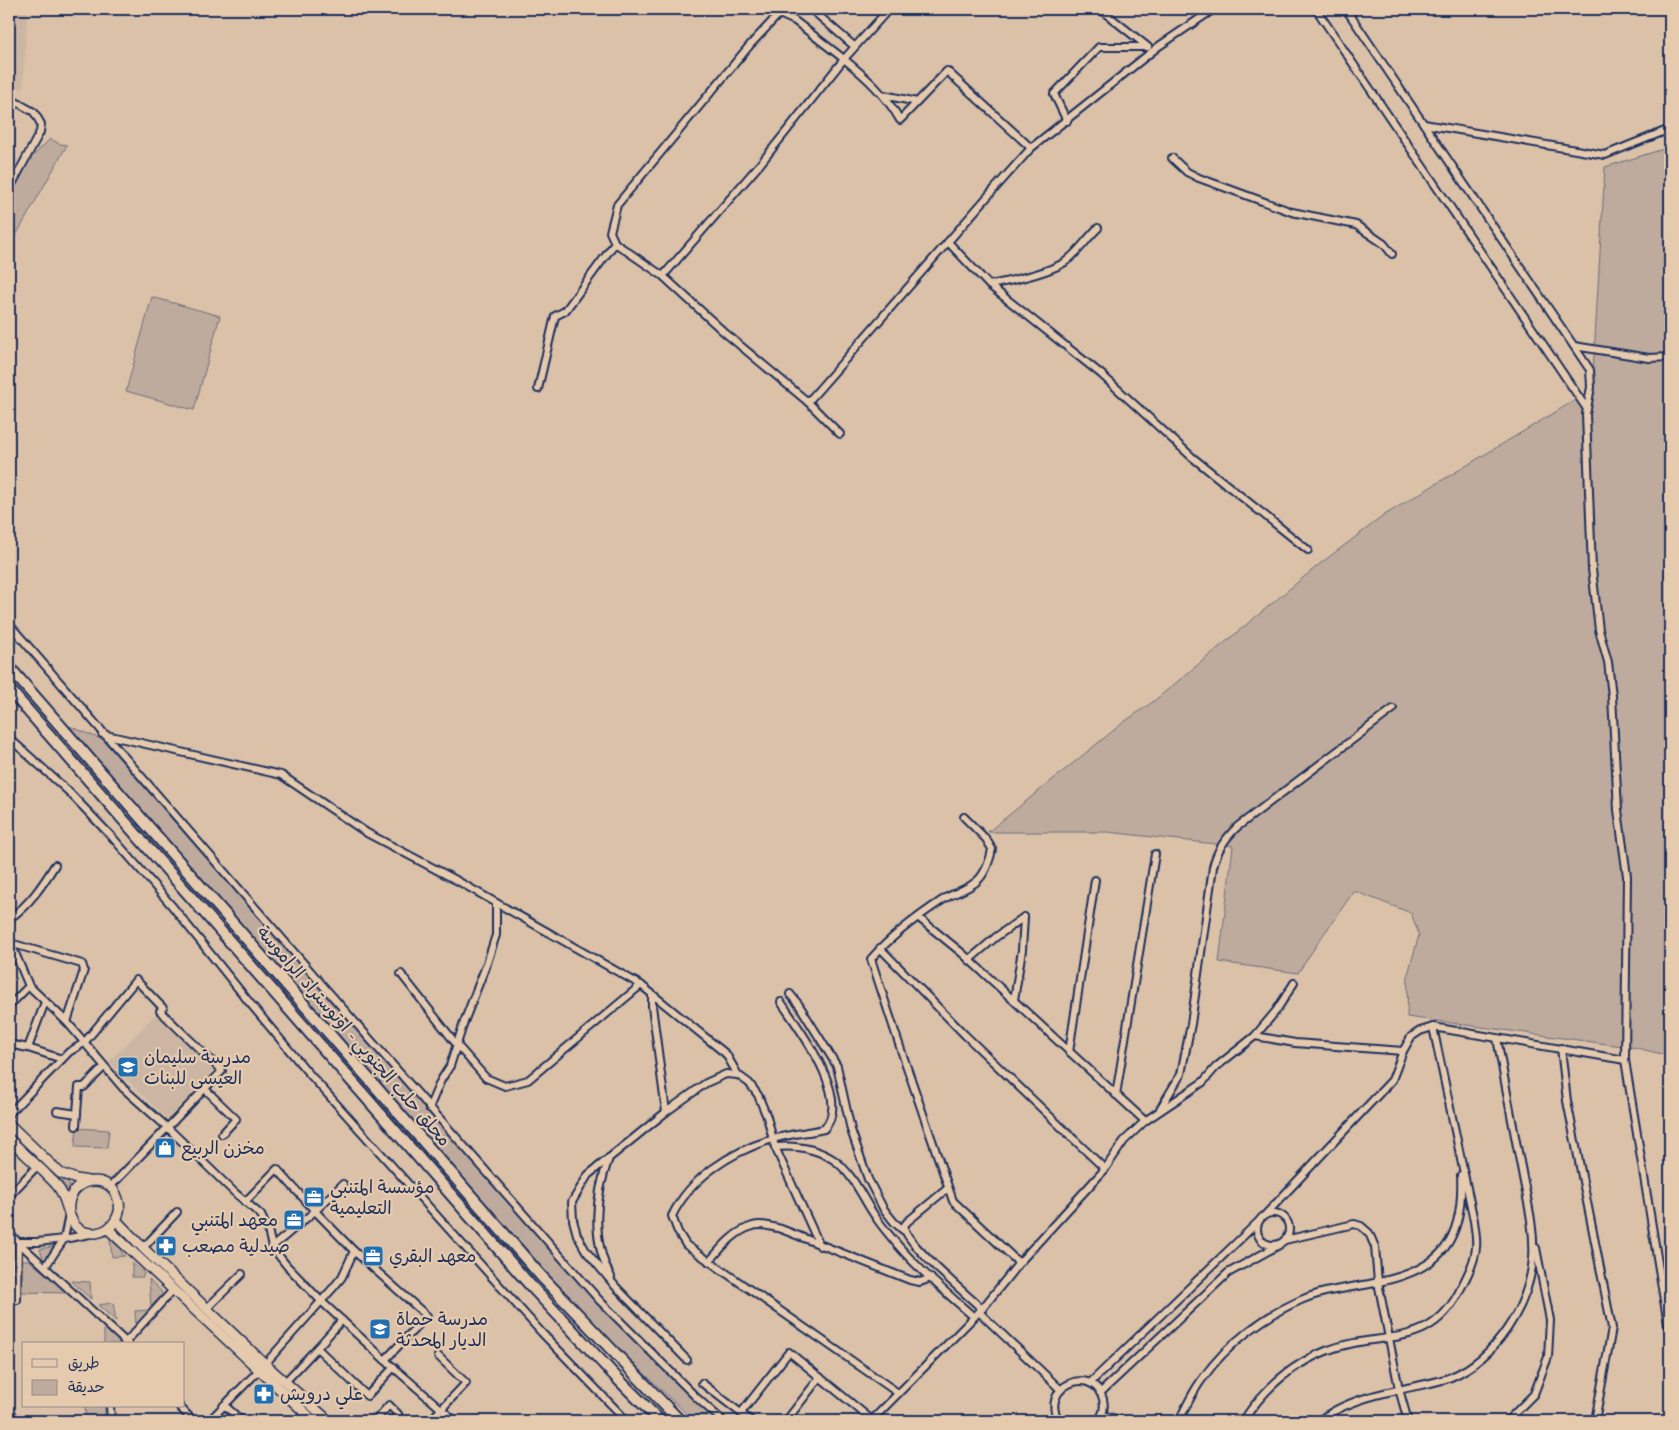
<svg xmlns="http://www.w3.org/2000/svg" width="1679" height="1430" viewBox="0 0 1679 1430" font-family="Caveat,'Playpen Sans Arabic',sans-serif">
  <style>
    .built { fill: #ccb6a3 }
    .green { fill: #beab9d; stroke: #6c6d7e }
    .lines { fill: none; stroke-linecap: round; stroke-linejoin: round }
    .minor-casing { stroke: #1b2f5e; stroke-width: 10 }
    .secondary-casing { stroke: #1b2f5e; stroke-width: 12 }
    .trunk-casing { stroke: #1b2f5e; stroke-width: 14 }
    .minor { stroke: #e6caad; stroke-width: 6 }
    .secondary { stroke: #e6caad; stroke-width: 9 }
    .trunk { stroke: #e6caad; stroke-width: 10 }
    .labels { text-anchor: middle; stroke-width: 4.5; stroke-linejoin: round; paint-order: stroke }
    .street-label { font-size: 18px; fill: #1b2f5e; stroke: #e6caad }
    .poi-label { font-size: 18px; fill: #1b2f5e; stroke: #e6caad; text-anchor: start }
  </style>
  <rect width="100%" height="100%" fill="#dac1a8"/>
  <filter id="ink" filterUnits="userSpaceOnUse"><feTurbulence type="fractalNoise" baseFrequency=".02" numOctaves="2"/><feDisplacementMap in="SourceGraphic" scale="10" xChannelSelector="R" yChannelSelector="G"/><feConvolveMatrix kernelMatrix="1 2 1 2 8 2 1 2 1" color-interpolation-filters="sRGB"/></filter>
  <g filter="url(#ink)">
    <!-- built -->
    <g class="built">
      <polygon points="9,9 27,9 23,90 9,82"/>
      <polygon points="157,1013 216,1069 167,1119 109,1062"/>
    </g>
    <!-- green -->
    <g class="green">
      <polygon points="50,139 60,144 67,145 9,248 9,199 30,159"/>
      <polygon points="1670,147 1670,1056 1637,1048 1407,1017 1408,974 1419,935 1411,913 1354,891 1319,941 1298,973 1219,962 1233,846 1108,832 988,832 1124,722 1154,701 1321,563 1386,514 1592,390 1605,167"/>
      <polygon points="152,297 220,316 194,410 126,391"/>
      <polygon points="67,725 103,740 370,1046 611,1317 716,1421 694,1421 603,1334 542,1267"/>
      <polygon points="9,1128 70,1185 66,1189 58,1177 9,1133"/>
      <polygon points="77,1128 109,1130 107,1148 75,1147"/>
      <polygon points="110,1239 121,1249 122,1254 125,1256 112,1257"/>
      <polygon points="56,1246 44,1261 40,1249"/>
      <polygon points="20,1260 29,1260 68,1293 21,1292"/>
      <polygon points="132,1263 144,1273 143,1277 132,1277"/>
      <polygon points="149,1279 161,1291 162,1295 151,1306"/>
      <polygon points="71,1281 90,1282 91,1299"/>
      <polygon points="113,1303 116,1321 98,1305"/>
      <polygon points="149,1310 136,1325 135,1311"/>
      <polygon points="104,1327 120,1342 120,1344 104,1344"/>
      <polygon points="85,1406 105,1406 105,1420 86,1421"/>
    </g>
    <g class="lines">
      <!-- minor casing -->
      <g class="minor-casing">
        <g id="minor">
          <polyline points="811,9 854,46"/>
          <path d="M889,9l-45,50c22,18 42,36 56,61l47,-49 84,77"/>
          <polyline points="1100,9 1148,47"/>
          <polyline points="1316,9 1587,409"/>
          <polyline points="1346,9 1590,370 1591,387 1586,414 1592,569 1599,630 1608,662 1612,696 1618,810 1627,876 1625,1060 1670,1337"/>
          <polyline points="884,95 917,102"/>
          <polyline points="9,98 34,112 41,124 40,132 9,190"/>
          <polyline points="1067,121 1054,94 1099,47 1147,47"/>
          <polyline points="1424,124 1605,155 1670,129"/>
          <polyline points="1172,158 1187,172 1199,178 1292,212 1356,225 1384,244 1392,254"/>
          <polyline points="948,242 989,285 1101,374 1192,457 1308,550"/>
          <polyline points="663,276 761,163 844,59 795,21 779,14 750,45 617,205 610,232 615,243 663,276 724,332 808,402 840,434"/>
          <path d="M989,285c21,-4 59,-12 76,-23 13,-9 22,-24 33,-34"/>
          <polyline points="1574,346 1649,358 1670,357"/>
          <polyline points="538,389 555,316 565,311 615,243"/>
          <polyline points="808,402 989,195 1031,148 1159,46 1214,9"/>
          <polyline points="9,624 325,988 600,1301 697,1398 723,1421"/>
          <polyline points="102,734 281,775 367,833 456,880 641,985 726,1054 738,1075 749,1083 758,1095 767,1117 775,1147 820,1246"/>
          <polyline points="9,738 68,791 113,838 172,906 249,1002 305,1069 542,1333 627,1421"/>
          <path d="M964,817l22,22 6,10c-1,8 -6,22 -12,29 -9,11 -25,14 -36,21 -26,17 -53,37 -73,60l30,91 52,151 66,62"/>
          <polyline points="919,918 962,953 1145,1121"/>
          <path d="M9,919c20,-14 33,-33 46,-54"/>
          <polyline points="9,939 29,986 67,1022 123,1088 168,1128 234,1192 261,1215 268,1230 272,1247 287,1266 321,1301 385,1360 455,1421"/>
          <polyline points="10,943 82,964 84,970 67,1022"/>
          <polyline points="880,948 965,1035 1105,1169"/>
          <polyline points="969,960 996,937 1024,917"/>
          <polyline points="401,974 457,1045 486,1078 505,1086 528,1080 641,985"/>
          <polyline points="652,994 652,1006 666,1112"/>
          <polyline points="790,994 799,1005 837,1066 851,1130 868,1179 883,1208 894,1222 903,1230"/>
          <polyline points="1014,1000 1022,950 1024,917"/>
          <path d="M781,1002c18,27 72,96 43,127 -18,4 -36,5 -54,11 -39,12 -80,38 -98,76l6,16 8,13 212,148"/>
          <polyline points="9,1006 29,986"/>
          <polyline points="1255,1036 1295,1043 1403,1051"/>
          <polyline points="9,1044 28,1048 62,1059"/>
          <polyline points="28,1048 45,1002"/>
          <polyline points="1561,1048 1567,1101 1612,1328 1595,1421"/>
          <polyline points="1069,1052 1095,880"/>
          <polyline points="205,1089 236,1119 222,1134"/>
          <polyline points="1116,1095 1155,854"/>
          <polyline points="429,1108 441,1080 450,1066 464,1022 487,963 496,935 496,903"/>
          <path d="M1160,1109l21,-35 10,-50 22,-157c4,-17 12,-28 24,-40l156,-118"/>
          <polyline points="57,1111 77,1114"/>
          <polyline points="9,1114 69,1052 84,1043 136,980 163,1008 160,1011 222,1071 110,1187"/>
          <polyline points="76,1126 79,1087 84,1087 104,1067"/>
          <path d="M775,1147c21,-2 41,1 59,13 20,14 29,40 43,59 4,6 9,12 14,18 24,30 55,55 83,80"/>
          <path d="M609,1158c-14,38 -18,82 2,119"/>
          <path d="M948,1188l-41,34 -3,4c0,17 64,69 78,83"/>
          <polyline points="9,1196 37,1166"/>
          <circle cx="1273" cy="1229" r="16"/>
          <polyline points="1266,1214 1392,1080 1403,1051 1411,1037 1420,1031 1433,1027 1625,1060"/>
          <polyline points="9,1233 18,1242 38,1242 64,1239 69,1214"/>
          <polyline points="1285,1240 1354,1224 1361,1226 1369,1233 1375,1247 1378,1282 1399,1389 1408,1421"/>
          <polyline points="272,1247 315,1211 343,1184"/>
          <polyline points="143,1248 177,1212"/>
          <polyline points="354,1251 427,1316 385,1360"/>
          <path d="M709,1262c12,-14 25,-31 44,-36 8,-3 19,1 28,3l129,51 10,2 11,-4"/>
          <polyline points="45,1267 64,1239 90,1234"/>
          <polyline points="9,1300 17,1300 18,1242 128,1344"/>
          <polyline points="207,1308 242,1274"/>
          <polyline points="979,1312 1061,1390"/>
          <polyline points="342,1320 317,1348 367,1396 394,1367"/>
          <polyline points="124,1344 173,1290"/>
          <polyline points="687,1360 616,1287 586,1251 577,1235 573,1220 572,1202 588,1175 666,1112 706,1083 726,1074 738,1075"/>
          <polyline points="285,1382 317,1348"/>
          <polyline points="702,1383 751,1421"/>
          <polyline points="1090,1383 1258,1222"/>
          <polyline points="1100,1393 1228,1273 1279,1245"/>
          <polyline points="224,1405 242,1421"/>
          <polyline points="110,1406 111,1421"/>
          <polyline points="179,1406 193,1421"/>
          <polyline points="741,1413 789,1352 872,1420"/>
          <polyline points="1102,1415 1123,1421"/>
          <polyline points="209,1421 265,1364 333,1288 342,1277 354,1251 315,1211 277,1169 245,1202"/>
          <polyline points="375,1421 389,1405 398,1414 392,1421"/>
          <polyline points="430,1421 466,1383 438,1356"/>
          <polyline points="786,1421 820,1377"/>
          <polyline points="871,1421 982,1309 1019,1263 1105,1169 1124,1141 1145,1121 1203,1082 1216,1067 1255,1036 1276,1011 1294,983"/>
          <path d="M1059,1421c-21,-34 34,-58 44,-22 2,8 0,16 -5,22"/>
          <path d="M1179,1421c7,-15 14,-30 24,-43 23,-33 61,-62 98,-78 25,-11 51,-12 78,-18 63,-13 85,-42 82,-107"/>
          <path d="M1243,1421c20,-31 48,-56 83,-70 55,-22 105,2 136,-65 6,-12 13,-25 14,-39 1,-8 -1,-18 -2,-26l-41,-194"/>
          <path d="M1319,1421c21,-17 57,-27 84,-32 16,-4 33,-6 48,-12 45,-19 78,-71 82,-119 2,-29 -6,-58 -11,-86 -9,-45 -17,-89 -25,-134"/>
          <polyline points="1507,1421 1534,1394 1548,1357 1550,1320 1536,1248"/>
        </g>
      </g>
      <!-- secondary casing -->
      <g class="secondary-casing">
        <g id="secondary">
          <polyline points="9,1124 60,1173 76,1179 88,1181"/>
          <path d="M9,1139c12,11 24,23 36,34 4,5 10,9 13,14 13,16 7,48 38,46 7,-1 15,-5 19,-12 4,-6 6,-14 3,-22 -9,-30 -54,-21 -49,15"/>
          <polyline points="116,1220 143,1248 265,1364 329,1421"/>
          <polyline points="108,1229 314,1421"/>
          <polyline points="9,1412 16,1421"/>
        </g>
      </g>
      <!-- trunk casing -->
      <g class="trunk-casing">
        <g id="trunk">
          <polyline points="9,667 541,1276 680,1421"/>
          <polyline points="9,689 530,1285 616,1377 660,1421"/>
        </g>
      </g>
      <!-- minor -->
      <use href="#minor" class="minor"/>
      <!-- secondary -->
      <use href="#secondary" class="secondary"/>
      <!-- trunk -->
      <use href="#trunk" class="trunk"/>
    </g>
  </g>
  <!-- icons -->
  <defs>
    <g id="school-square" transform="scale(1.125)"><rect x="-9" y="-9" width="18" height="18" rx="4" fill="#1f6fb2" stroke="#e6caad"/><path d="M0-5L7-2L0 1L-7-2ZM-4 1L0 2.5L4 1V4Q0 6-4 4Z" fill="#fff"/></g>
    <g id="shop-square" transform="scale(1.125)"><rect x="-9" y="-9" width="18" height="18" rx="4" fill="#1f6fb2" stroke="#e6caad"/><path d="M-5-2.5h2.3a2.7 3.5 0 0 1 5.4 0H5L5.5 6h-11ZM-1.5-2.5h3a1.5 2.3 0 0 0-3 0Z" fill="#fff"/></g>
    <g id="office-square" transform="scale(1.125)"><rect x="-9" y="-9" width="18" height="18" rx="4" fill="#1f6fb2" stroke="#e6caad"/><path d="M-6-3h4V-5.5h4V-3h4V5H-6ZM-1-4.5V-3h2v-1.5ZM-6 0V1H6V0Z" fill="#fff"/></g>
    <g id="pharmacy-square" transform="scale(1.125)"><rect x="-9" y="-9" width="18" height="18" rx="4" fill="#1f6fb2" stroke="#e6caad"/><path d="M-2-6h4v4h4v4h-4v4h-4v-4h-4v-4h4Z" fill="#fff"/></g>
  </defs>
  <g fill-rule="evenodd">
    <use href="#school-square" x="128" y="1067"/>
    <use href="#shop-square" x="165" y="1148"/>
    <use href="#office-square" x="314" y="1197"/>
    <use href="#office-square" x="294" y="1220"/>
    <use href="#pharmacy-square" x="166" y="1246"/>
    <use href="#office-square" x="373" y="1256"/>
    <use href="#school-square" x="380" y="1329"/>
    <use href="#pharmacy-square" x="264" y="1394"/>
  </g>
  <g class="labels">
    <!-- street labels -->
    <g class="street-label">
      <text transform="translate(354 1036) rotate(49)" y="6">محلق حلب الجنوبي - اوتوستراد الراموسة</text>
    </g>
    <!-- poi labels -->
    <g class="poi-label">
      <text x="144" y="1063">مدرسة سليمان<tspan x="144" dy="21">العيسى للبنات</tspan></text>
      <text x="181" y="1154">مخزن الربيع</text>
      <text x="330" y="1193">مؤسسة المتنبي<tspan x="330" dy="21">التعليمية</tspan></text>
      <text x="278" y="1226" text-anchor="end">معهد المتنبي</text>
      <text x="182" y="1252">صيدلية مصعب</text>
      <text x="389" y="1262">معهد البقري</text>
      <text x="396" y="1325">مدرسة حماة<tspan x="396" dy="21">الديار المحدثة</tspan></text>
      <text x="280" y="1400">علي درويش</text>
    </g>
  </g>
  <!-- margin -->
  <rect width="1679" height="1430" fill="none" stroke="#e6caad" stroke-width="30"/>
  <rect x="15" y="15" width="1649" height="1400" fill="none" stroke="#1b2f5e" stroke-width="2" filter="url(#ink)"/>
  <!-- legend -->
  <rect x="22" y="1342" width="162" height="65" fill="#e6caad" stroke="#958c8d"/>
  <rect x="32" y="1359" width="25" height="8" fill="#e6caad" stroke="#958c8d"/>
  <text x="68" y="1368" font-size="15" fill="#1b2f5e">طريق</text>
  <rect x="32" y="1380" width="25" height="15" fill="#beab9d" stroke="#958c8d"/>
  <text x="68" y="1392" font-size="15" fill="#1b2f5e">حديقة</text>
</svg>
